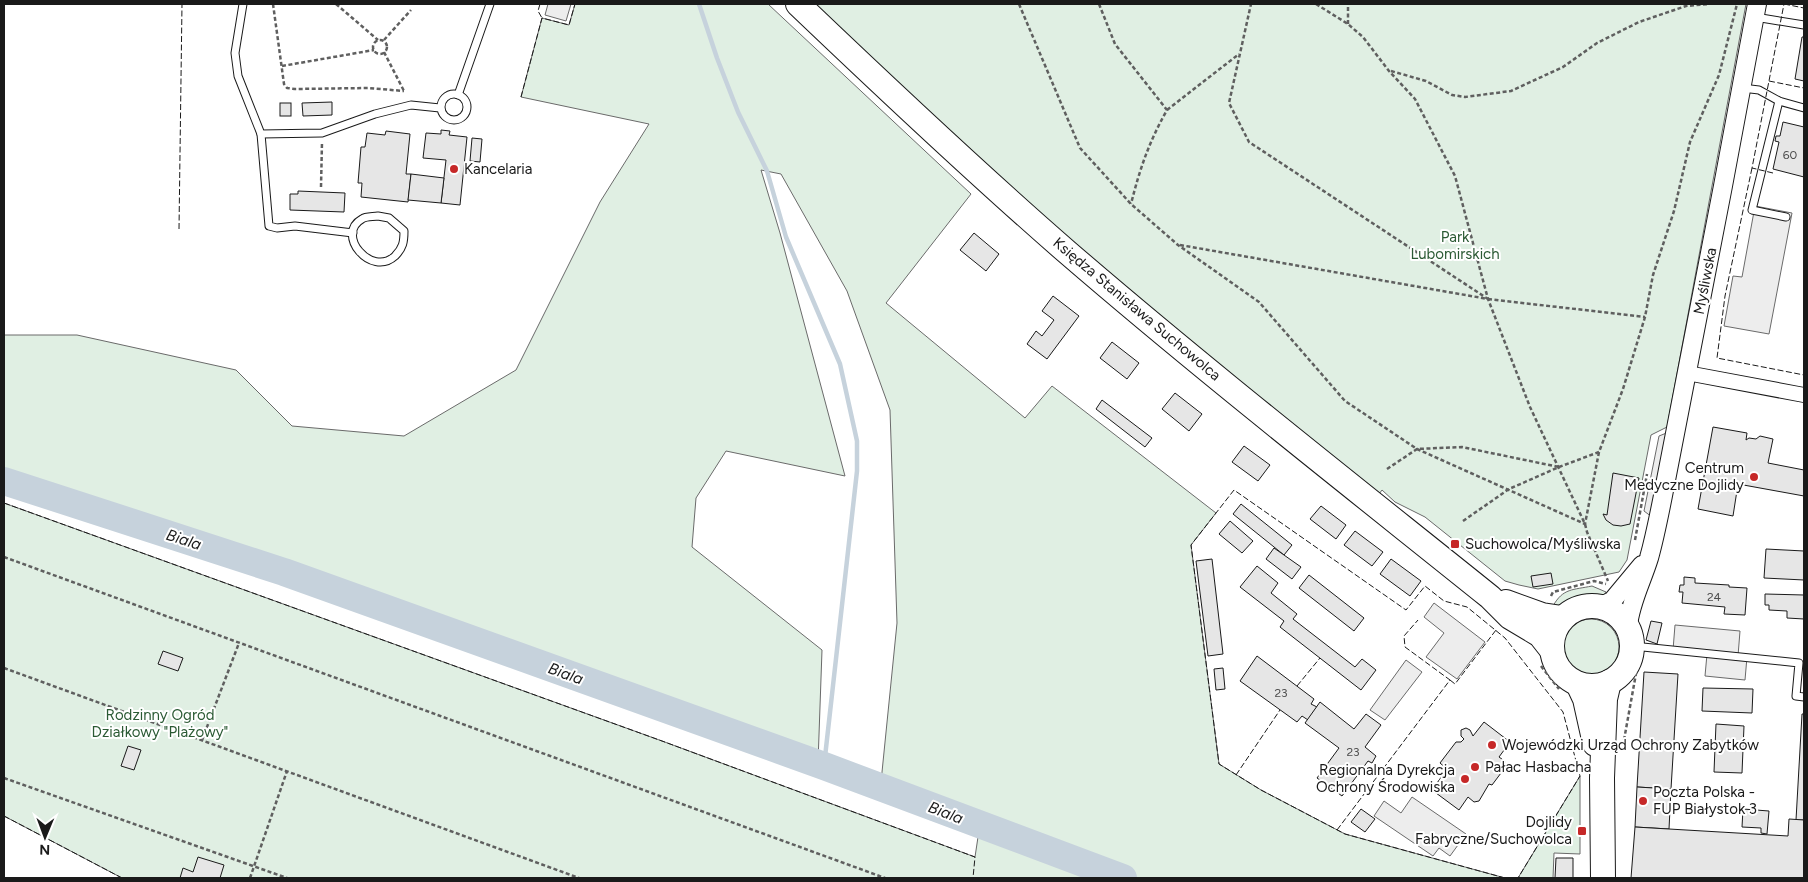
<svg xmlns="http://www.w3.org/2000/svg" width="1808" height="882" viewBox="0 0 1808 882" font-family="Figtree,sans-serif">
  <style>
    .green { fill: #e0efe3; stroke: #6a6a6a }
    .parking { fill: #ededed; stroke: #6a6a6a }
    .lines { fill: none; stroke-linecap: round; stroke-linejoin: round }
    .stream { stroke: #c6d2dc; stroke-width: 4.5 }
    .river { stroke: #c6d2dc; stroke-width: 28 }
    .building { fill: #e6e6e6; stroke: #1a1a1a }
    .service-casing { stroke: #1a1a1a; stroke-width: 9 }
    .minor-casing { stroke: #1a1a1a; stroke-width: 16 }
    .tertiary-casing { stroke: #1a1a1a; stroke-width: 20 }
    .trunk-casing { stroke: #1a1a1a; stroke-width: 26 }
    .path { stroke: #5f5f5f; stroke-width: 2.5; stroke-dasharray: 4 2.5; stroke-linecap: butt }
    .service { stroke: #fff; stroke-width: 7 }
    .minor { stroke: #fff; stroke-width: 14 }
    .tertiary { stroke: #fff; stroke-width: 18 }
    .trunk { stroke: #fff; stroke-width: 24 }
    .fence { stroke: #1a1a1a; stroke-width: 1; stroke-dasharray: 6 2.5; stroke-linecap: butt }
    .poi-dot { fill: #c62828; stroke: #fff; stroke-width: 2 }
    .labels { text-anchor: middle; stroke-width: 4; stroke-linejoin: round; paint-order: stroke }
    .number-label { font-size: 12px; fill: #4d4d4d }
    .poi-label { font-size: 15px; fill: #1a1a1a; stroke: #fff; text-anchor: start }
    .park-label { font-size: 15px; fill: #2b5a34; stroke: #fff }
    .street-label { font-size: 15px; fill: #1a1a1a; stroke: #fff }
    .water-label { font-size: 16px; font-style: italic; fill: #1a1a1a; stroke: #fff }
  </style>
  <rect width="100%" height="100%" fill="#fff"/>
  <!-- green -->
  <g class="green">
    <polygon points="575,4 768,4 971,194 886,303 1025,418 1052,386 1216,513 1191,545 1219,764 1261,790 1345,834 1505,878 122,878 4,816 4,503 662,741 975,857 981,817 881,782 897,623 890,410 847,291 781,174 761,170 780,233 845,476 726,451 696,498 692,547 822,650 818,763 4,468 4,335 77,335 236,370 292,426 404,436 516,370 600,202 649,124 521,97 542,18 569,25"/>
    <polygon points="812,4 1746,4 1667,427 1651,435 1627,560 1619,572 1538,589 1519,585 1505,581 1425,517 1395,502 1382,490 1379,494 1243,385 1074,244"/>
    <path d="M1592,586l14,6 -4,5 -12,1 -29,8h-8c10,-18 20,-16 39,-20z"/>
    <circle cx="1591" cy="647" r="28"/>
    <polygon points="1580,776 1580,854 1554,853 1553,878 1518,878"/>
  </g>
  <!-- parking -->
  <g class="parking">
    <polygon points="548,4 571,4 566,21 545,15"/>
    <polygon points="1755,206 1792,213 1769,334 1724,326 1733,276 1742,277"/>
    <polygon points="1669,432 1652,517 1644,511 1659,436"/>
    <polygon points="1434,603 1485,642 1457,679 1426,657 1444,633 1424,617"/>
    <polygon points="1675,625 1740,631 1738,656 1747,657 1745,680 1705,676 1707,654 1673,650"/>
    <polygon points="1406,660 1422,672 1385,720 1370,710"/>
    <polygon points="1412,797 1466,834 1450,856 1439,848 1433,856 1374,816 1384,801 1401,813"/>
  </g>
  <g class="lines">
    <!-- stream -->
    <polyline class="stream" points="699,4 717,58 738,112 767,171 786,237 840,364 857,441 857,471 824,766"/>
    <!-- river -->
    <polyline class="river" points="4,481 284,572 824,766 1123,878"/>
  </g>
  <!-- building -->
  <g class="building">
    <polygon points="1802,37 1804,37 1804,81 1795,79"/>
    <polygon points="332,102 332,115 303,116 302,103"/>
    <rect x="280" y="103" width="11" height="13"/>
    <polygon points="1783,122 1804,127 1804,177 1773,169 1779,142 1775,141 1776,136 1780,136"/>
    <polygon points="441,130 450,131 449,135 467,137 460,205 441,203 446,160 423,158 426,133 441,134"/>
    <polygon points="386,131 410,134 406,174 411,174 408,202 361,197 362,183 358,183 361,147 365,147 367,133 385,135"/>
    <polygon points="472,138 482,139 480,162 470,161"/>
    <polygon points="411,174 444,178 441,203 408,200"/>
    <polygon points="298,191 345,193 344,212 290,210 290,194 298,194"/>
    <polygon points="974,233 999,254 986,271 960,250"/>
    <polygon points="1053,296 1079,316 1047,359 1027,344 1036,331 1042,336 1054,320 1042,311"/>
    <polygon points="1112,342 1139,363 1127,379 1100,358"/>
    <polygon points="1175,393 1202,414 1189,431 1162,409"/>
    <polygon points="1102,400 1152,438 1145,447 1096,409"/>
    <polygon points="1713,427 1747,433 1746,440 1749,438 1756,439 1760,436 1773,439 1768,463 1804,470 1804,496 1738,484 1733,516 1698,509"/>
    <polygon points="1244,446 1270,465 1258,481 1232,462"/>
    <polygon points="1613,473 1639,478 1630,524 1621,526 1613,525 1606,520 1603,514 1607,515"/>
    <polygon points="1241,504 1292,545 1284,555 1233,514"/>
    <polygon points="1321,506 1346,525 1336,539 1310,519"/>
    <polygon points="1230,521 1253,541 1242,553 1219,534"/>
    <polygon points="1355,531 1383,552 1372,566 1344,545"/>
    <polygon points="1274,548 1301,567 1292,579 1266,559"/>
    <polygon points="1766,549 1804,551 1804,580 1764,578"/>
    <polygon points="1212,559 1223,654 1208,656 1196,561"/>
    <polygon points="1391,559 1421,581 1410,596 1380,574"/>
    <polygon points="1257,566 1278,583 1271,593 1297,614 1293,619 1355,667 1362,659 1376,670 1361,690 1280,627 1284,621 1240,587"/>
    <polygon points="1551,573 1553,584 1533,587 1531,576"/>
    <polygon points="1309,575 1364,618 1354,631 1299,588"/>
    <polygon points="1684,577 1695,578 1695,583 1729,585 1729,587 1747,588 1745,615 1724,614 1725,607 1682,603 1683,592 1679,592 1680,585 1684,585"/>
    <polygon points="1765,594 1804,595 1804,619 1787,618 1787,611 1769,610 1769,605 1765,605"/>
    <polygon points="1651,621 1662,623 1657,644 1646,640"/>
    <polygon points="163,651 183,658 178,671 158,664"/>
    <polygon points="1257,656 1314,699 1311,704 1317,707 1308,720 1302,716 1297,722 1240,681"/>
    <polygon points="1223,668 1225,689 1216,690 1214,669"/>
    <polygon points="1644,672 1678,674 1671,789 1637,787"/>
    <polygon points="1703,688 1753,689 1752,713 1702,711"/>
    <polygon points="1320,702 1354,729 1366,714 1381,725 1365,747 1376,756 1372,763 1368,761 1342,796 1317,778 1339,748 1305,723"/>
    <polygon points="1802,714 1804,714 1804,820 1796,820"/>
    <polygon points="1484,722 1510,742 1499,757 1506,762 1505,763 1507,765 1492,785 1489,784 1479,801 1474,802 1468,797 1459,810 1432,790 1447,769 1440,763 1456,742 1461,742 1464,739 1461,736 1461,730 1466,728 1470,730 1473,736"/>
    <polygon points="1716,724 1744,726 1742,773 1714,772"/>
    <polygon points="128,746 141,750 134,770 121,766"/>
    <polygon points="1637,787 1671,789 1669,829 1635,827"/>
    <polygon points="1361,809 1375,819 1365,832 1351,822"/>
    <polygon points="1743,809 1769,811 1767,834 1761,833 1761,828 1742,827"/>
    <polygon points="1789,819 1804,820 1804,878 1631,878 1635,827 1788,836"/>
    <polygon points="198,857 224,865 220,878 180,878 183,868 193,872"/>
    <polygon points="1556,858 1573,858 1573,878 1555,878"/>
  </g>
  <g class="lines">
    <!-- service casing -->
    <g class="service-casing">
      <g id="service">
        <polyline points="243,4 235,53 238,76 261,134 322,133 375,114 411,105 440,108"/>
        <polyline points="1755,17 1804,25"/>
        <polyline points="1742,88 1759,90 1779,101 1804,108"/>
        <circle cx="454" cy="107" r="13"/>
        <polyline points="458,95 490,4"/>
        <polyline points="1779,101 1752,210 1786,217"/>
        <polyline points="261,134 269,226 277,228 295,226 353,233"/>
        <path d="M378,216l11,2 15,13c0,11 -1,17 -9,25 -24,22 -60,-22 -33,-37 4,-3 11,-2 16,-3z"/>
        <polyline points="1633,646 1799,663 1796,696 1804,697"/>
      </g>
    </g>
    <!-- minor casing -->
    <g class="minor-casing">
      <polyline id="minor" points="1687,373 1804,395"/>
    </g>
    <!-- tertiary casing -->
    <g class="tertiary-casing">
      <g id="tertiary">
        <polyline points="1601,606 1612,601 1642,565"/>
        <path d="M1628,626c2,-23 14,-45 21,-68 7,-25 12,-52 17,-78 31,-159 62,-317 91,-476"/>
      </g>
    </g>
    <!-- trunk casing -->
    <g class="trunk-casing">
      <g id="trunk">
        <path d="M798,4c88,84 177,168 269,248 138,119 281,231 423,345l20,20 30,18 11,14"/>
        <polyline points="1506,602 1542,615 1562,618"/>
        <circle cx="1592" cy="646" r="40"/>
        <polyline points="1578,684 1585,699 1595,744"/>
        <polyline points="1603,878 1602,778 1605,699 1609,682"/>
      </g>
    </g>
    <!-- path -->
    <g class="path">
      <polyline points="273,4 284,84 287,88 295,89 368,88 404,91"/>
      <polyline points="336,4 378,40"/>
      <polyline points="1019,4 1080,148 1131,204 1178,245 1259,302 1345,401 1417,449 1585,524 1599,452 1623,389 1645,317 1653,275 1674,211 1690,142 1719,75 1737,4"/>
      <path d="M1099,4l16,40 52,66c-18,32 -27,58 -36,94"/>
      <polyline points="1316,4 1348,24 1363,37 1389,71 1415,99 1455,176 1488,299 1530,407 1585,524 1587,532 1608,581"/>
      <polyline points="1348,24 1348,4"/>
      <polyline points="384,40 411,10"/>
      <circle cx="380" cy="47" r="7"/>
      <polyline points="384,52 404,91"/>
      <polyline points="282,66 374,50"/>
      <polyline points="1391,71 1426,81 1452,95 1465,97 1511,91 1563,67 1597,43 1639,22 1686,6 1709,4"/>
      <polyline points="1167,110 1239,54"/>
      <polyline points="321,187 322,142"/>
      <polyline points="1180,245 1488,299 1249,142 1229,103 1251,4"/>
      <polyline points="1488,299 1645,317"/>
      <polyline points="1387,469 1417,449 1462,447 1559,467"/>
      <polyline points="1463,521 1509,489 1559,467 1599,452"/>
      <polyline points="1635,540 1647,474"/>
      <polyline points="4,557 885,878"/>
      <polyline points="1551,596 1553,592 1594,581 1606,584"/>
      <polyline points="1541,666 1559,689"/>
      <polyline points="4,668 579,878"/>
      <polyline points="202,740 239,643"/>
      <polyline points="1624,740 1639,657"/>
      <polyline points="4,778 287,878"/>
      <polyline points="250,878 287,771"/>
    </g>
    <!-- service -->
    <use href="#service" class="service"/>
    <!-- minor -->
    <use href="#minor" class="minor"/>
    <!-- tertiary -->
    <use href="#tertiary" class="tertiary"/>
    <!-- trunk -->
    <use href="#trunk" class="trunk"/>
    <!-- fence -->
    <g class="fence">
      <polyline points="540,4 538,11 542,18"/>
      <polyline points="1784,4 1804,8"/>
      <polyline points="1769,81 1804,88"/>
      <polyline points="521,97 542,18 569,25 575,4"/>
      <polyline points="1752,168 1725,296 1717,358 1804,375"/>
      <polyline points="1773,173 1752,168 1784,4"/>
      <polyline points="179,229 182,4"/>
      <polyline points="4,503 662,741 975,857 973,878"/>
      <polyline points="1450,680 1455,684 1496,630"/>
      <polyline points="1297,686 1320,658"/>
      <polyline points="1236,775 1280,710"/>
      <polyline points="4,816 122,878"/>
      <polyline points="1337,830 1450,680 1405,647 1404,636 1418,620"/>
      <polyline points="1505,878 1345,834 1261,790 1219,764 1191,545 1234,490 1406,610 1425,586 1444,601 1467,607 1505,638 1563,712 1580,776 1518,878"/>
    </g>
  </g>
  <!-- markers -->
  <g class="poi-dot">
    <circle cx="454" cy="169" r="5"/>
    <circle cx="1754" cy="477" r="5"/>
    <rect x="1450" y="539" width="10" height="10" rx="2.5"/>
    <circle cx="1492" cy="745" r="5"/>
    <circle cx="1475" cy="767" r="5"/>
    <circle cx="1465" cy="779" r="5"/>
    <circle cx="1643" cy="801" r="5"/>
    <rect x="1577" y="826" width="10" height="10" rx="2.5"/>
  </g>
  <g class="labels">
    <!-- number labels -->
    <g class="number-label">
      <text x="1790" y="159">60</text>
      <text x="1714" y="601">24</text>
      <text x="1281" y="697">23</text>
      <text x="1353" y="756">23</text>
    </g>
    <!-- poi labels -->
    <g class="poi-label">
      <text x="464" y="174">Kancelaria</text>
      <text x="1744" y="473" text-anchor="end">Centrum<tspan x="1744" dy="17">Medyczne Dojlidy</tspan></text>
      <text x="1465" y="549">Suchowolca/Myśliwska</text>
      <text x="1502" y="750">Wojewódzki Urząd Ochrony Zabytków</text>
      <text x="1485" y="772">Pałac Hasbacha</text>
      <text x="1455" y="775" text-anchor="end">Regionalna Dyrekcja<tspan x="1455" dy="17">Ochrony Środowiska</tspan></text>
      <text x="1653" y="797">Poczta Polska -<tspan x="1653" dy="17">FUP Białystok 3</tspan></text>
      <text x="1572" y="827" text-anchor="end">Dojlidy<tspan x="1572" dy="17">Fabryczne/Suchowolca</tspan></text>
    </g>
    <!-- park labels -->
    <g class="park-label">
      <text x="1455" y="242">Park<tspan x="1455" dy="17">Lubomirskich</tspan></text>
      <text x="160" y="720">Rodzinny Ogród<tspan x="160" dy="17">Działkowy "Plażowy"</tspan></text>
    </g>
    <!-- street labels -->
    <g class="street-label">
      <text transform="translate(1705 281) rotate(-79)" y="5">Myśliwska</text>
      <text transform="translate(1137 309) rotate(40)" y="5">Księdza Stanisława Suchowolca</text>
    </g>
    <!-- water labels -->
    <g class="water-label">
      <text transform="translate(184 539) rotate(18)" y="6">Biala</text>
      <text transform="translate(566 673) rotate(20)" y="6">Biala</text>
      <text transform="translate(946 812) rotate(21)" y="6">Biala</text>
    </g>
  </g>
  <!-- border -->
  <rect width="1808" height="882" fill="none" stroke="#1a1a1a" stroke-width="10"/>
  <!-- north arrow -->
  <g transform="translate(45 837) rotate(181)" stroke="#ffffff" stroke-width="4" paint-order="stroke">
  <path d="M0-4L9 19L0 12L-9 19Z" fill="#1a1a1a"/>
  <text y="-8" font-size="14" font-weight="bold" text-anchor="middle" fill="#1a1a1a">N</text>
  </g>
</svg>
